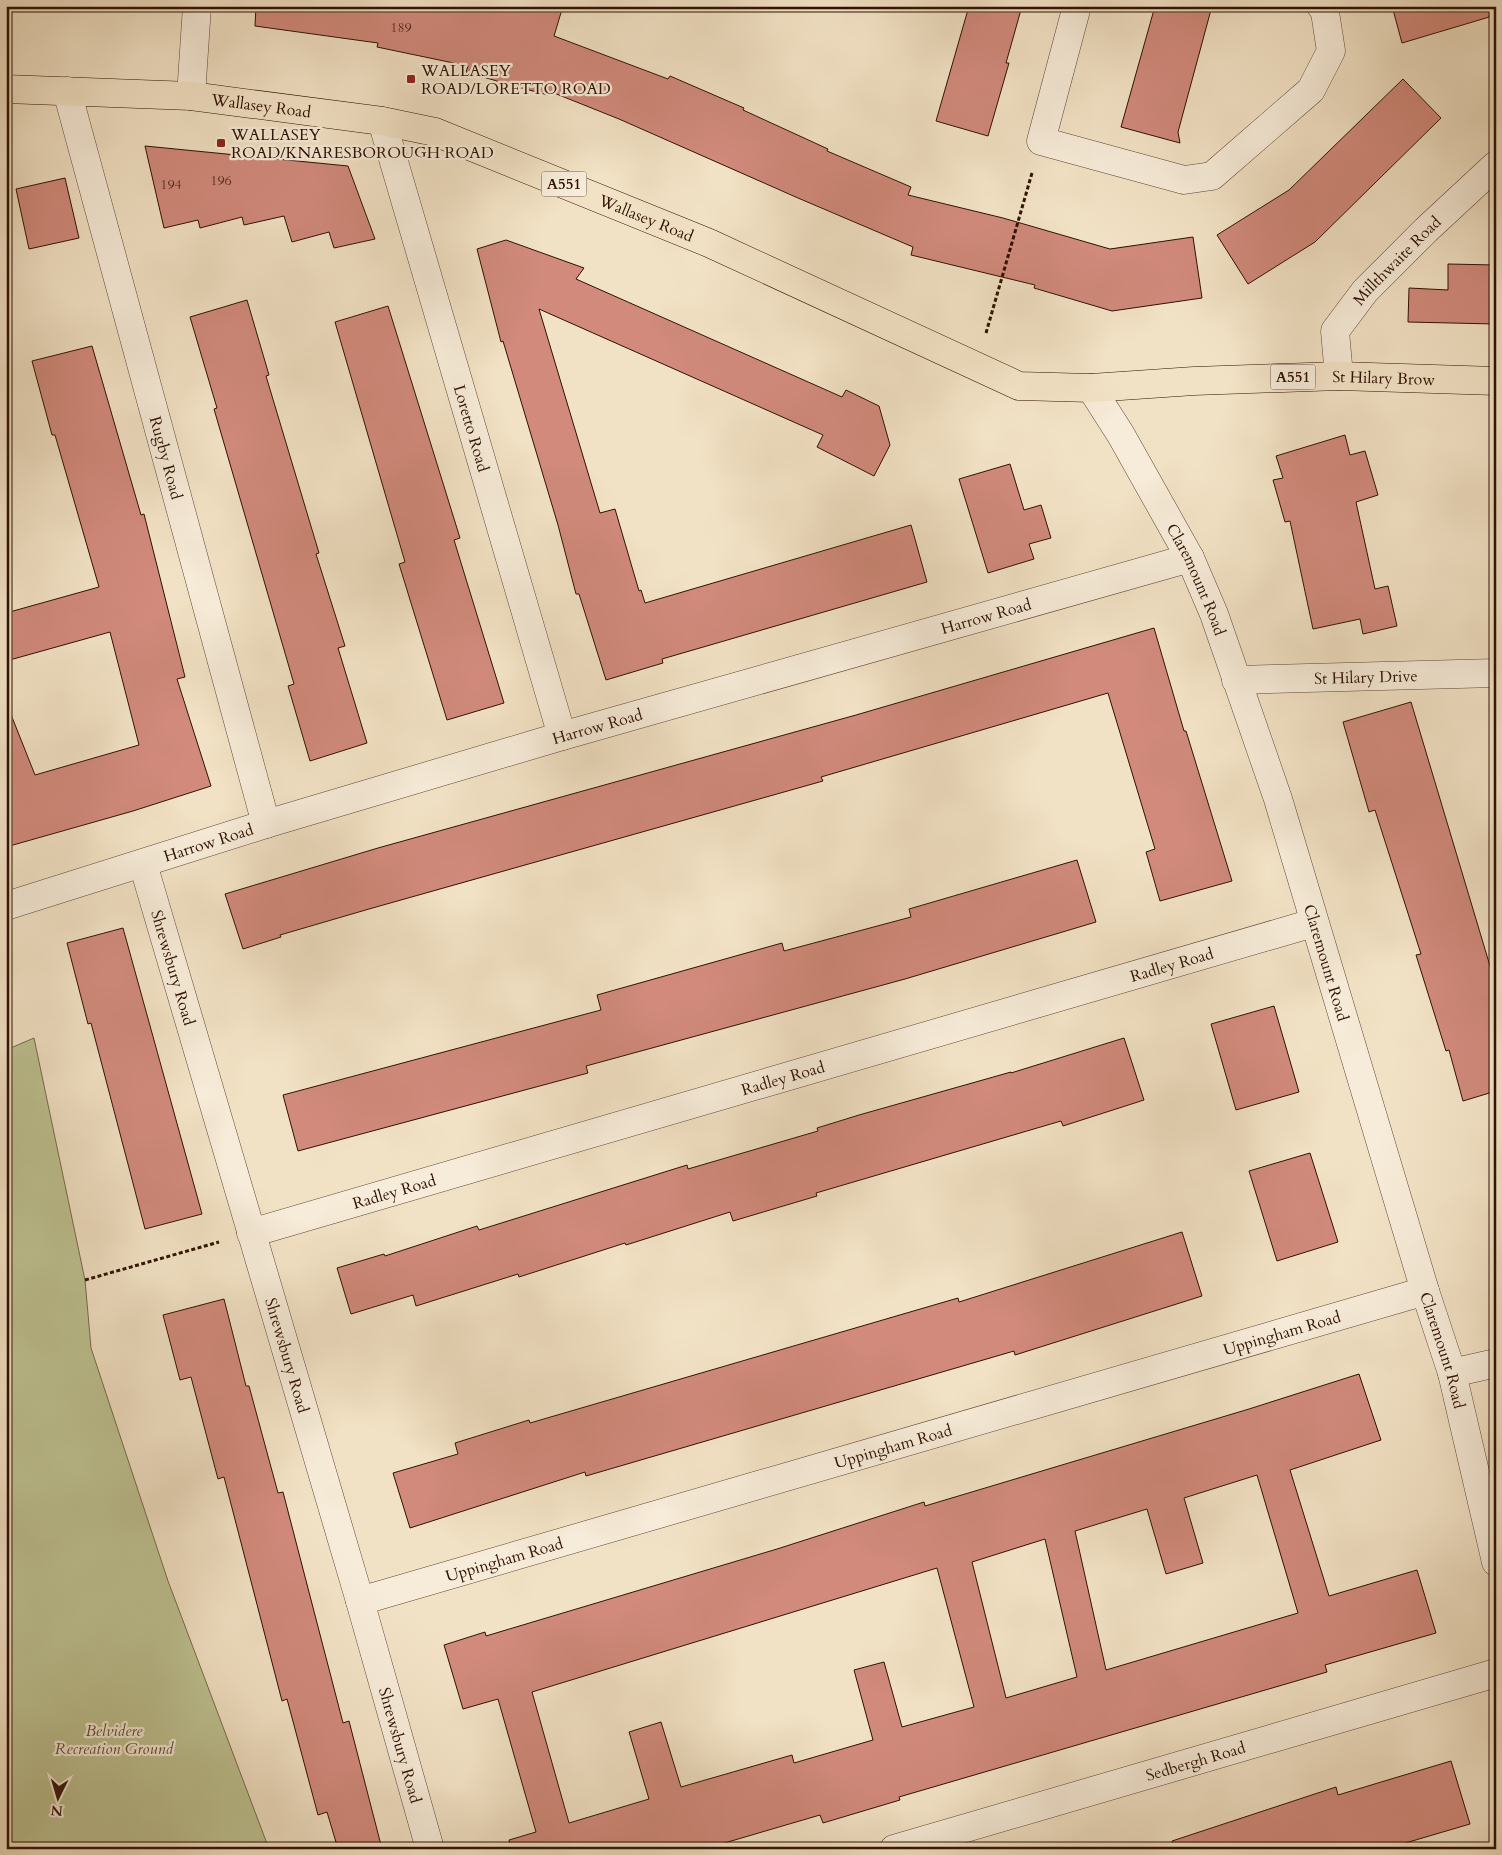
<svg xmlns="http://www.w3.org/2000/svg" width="1502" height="1855" viewBox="0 0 1502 1855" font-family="Cardo,serif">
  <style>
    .green { fill: #bec292; stroke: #766a4a }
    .building { fill: #d18a7c; stroke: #2f1103; fill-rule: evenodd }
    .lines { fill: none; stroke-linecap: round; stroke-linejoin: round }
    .minor-casing { stroke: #604534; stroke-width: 29 }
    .major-casing { stroke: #2f1103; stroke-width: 29 }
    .path { stroke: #2f1103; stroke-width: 3; stroke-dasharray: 4 2.5; stroke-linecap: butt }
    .minor { stroke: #f7ecd9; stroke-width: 28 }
    .major { stroke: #f2e2c5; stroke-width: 28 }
    .poi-dot { fill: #8f2418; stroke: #f7ecd9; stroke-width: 2 }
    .labels { text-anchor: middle; stroke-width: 4.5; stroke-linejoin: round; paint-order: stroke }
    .number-label { font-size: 14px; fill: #582f21 }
    .shield { fill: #f7ecd9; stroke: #6b5343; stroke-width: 1 }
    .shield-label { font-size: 15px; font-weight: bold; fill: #2f1103 }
    .poi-label { font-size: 16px; fill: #2f1103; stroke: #f7ecd9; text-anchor: start }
    .street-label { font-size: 16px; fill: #2f1103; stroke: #f7ecd9 }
    .park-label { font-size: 16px; font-style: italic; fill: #614f35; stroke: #f7ecd9 }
  </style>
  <rect width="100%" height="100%" fill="#f2e2c5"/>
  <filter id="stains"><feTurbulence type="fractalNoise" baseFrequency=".004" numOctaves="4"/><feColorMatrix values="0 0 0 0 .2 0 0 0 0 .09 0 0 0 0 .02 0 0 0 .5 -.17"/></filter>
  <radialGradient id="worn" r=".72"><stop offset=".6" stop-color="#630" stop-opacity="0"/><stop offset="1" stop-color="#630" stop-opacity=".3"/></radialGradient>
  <!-- green -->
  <polygon class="green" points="34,1038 85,1280 91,1348 168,1581 269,1849 6,1849 6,1050"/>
  <!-- building -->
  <g class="building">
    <polygon points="256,6 563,6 554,36 668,79 670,76 744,108 743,110 828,149 827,151 911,187 908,195 1003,218 1110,249 1193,237 1202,298 1112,311 1034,288 1035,285 911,255 913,247 798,198 619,119 549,91 548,95 507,84 466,72 468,66 377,47 378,43 255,26"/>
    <polygon points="969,6 1022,6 1006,63 1009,63 988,136 936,121"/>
    <polygon points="1155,6 1212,6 1178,132 1180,143 1121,127"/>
    <polygon points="1392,6 1496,6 1496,15 1402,43"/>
    <polygon points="1403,79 1441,118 1315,242 1248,284 1217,235 1289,190"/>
    <polygon points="145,146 348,166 375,239 334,248 329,232 292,242 284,216 244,225 242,217 200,228 198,220 164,228"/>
    <polygon points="65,178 79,238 29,249 16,189"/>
    <polygon points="506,240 584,268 576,279 842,397 846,390 879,406 890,445 874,476 817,447 823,435 539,309 600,513 615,509 639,591 641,590 645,603 911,525 927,582 662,659 663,663 606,680 579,594 576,594 558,525 503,341 501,342 477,249"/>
    <polygon points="1448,264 1496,265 1495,324 1408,322 1409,288 1448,290"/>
    <polygon points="247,300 269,375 266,376 319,553 316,554 345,646 338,648 367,743 310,761 288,686 294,684 214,409 217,408 190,317"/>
    <polygon points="388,306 460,538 454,540 504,703 447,720 399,564 405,562 335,322"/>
    <polygon points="92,346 141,515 144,514 185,677 177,679 211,786 133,811 6,847 6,708 8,707 35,775 139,745 110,632 6,661 6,613 99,587 55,435 52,435 32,361"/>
    <polygon points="1345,435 1350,455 1365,451 1378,495 1356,502 1375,589 1388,586 1397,626 1363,634 1360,619 1313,629 1290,521 1285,522 1273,480 1283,478 1276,456"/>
    <polygon points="1010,464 1024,510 1041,505 1051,538 1029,544 1034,559 988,573 959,479"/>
    <polygon points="1154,628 1184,731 1186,731 1232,881 1160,901 1146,852 1155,849 1108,693 821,777 823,781 369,909 280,935 281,937 243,949 225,894 378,848 856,715"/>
    <polygon points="1411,702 1496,986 1496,1091 1463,1101 1449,1050 1446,1051 1416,955 1421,954 1375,810 1369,812 1343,722"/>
    <polygon points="1077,860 1096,922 905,979 586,1066 588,1073 298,1151 283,1095 601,1010 597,995 782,943 784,951 911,917 909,909"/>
    <polygon points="123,928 202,1214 145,1229 91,1023 88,1024 67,943"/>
    <polygon points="1274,1006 1299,1092 1236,1110 1211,1024"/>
    <polygon points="1124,1038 1144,1100 1063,1126 1061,1121 816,1193 817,1196 733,1221 730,1212 626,1245 625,1243 519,1277 518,1274 416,1306 413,1295 351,1314 337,1268 384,1254 385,1256 477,1226 479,1230 687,1165 688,1169 818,1131 817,1128 859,1115 1011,1072 1011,1073"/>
    <polygon points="1310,1153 1338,1242 1277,1261 1249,1171"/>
    <polygon points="1182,1232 1202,1296 1015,1355 1014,1351 586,1476 585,1472 410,1528 393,1473 458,1454 455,1443 529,1420 530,1423 958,1298 959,1302"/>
    <polygon points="224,1299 246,1386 249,1386 278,1493 283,1492 343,1723 349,1721 382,1849 338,1849 327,1812 318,1815 287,1699 282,1701 224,1477 218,1479 191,1377 180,1380 163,1315"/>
    <path d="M1359,1374l22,66 -91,30 39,126 88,-26 19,63 -111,32 2,7 -428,125 1,3 -77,23 -3,-8 -116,34h-193l-2,-9 27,-8 -38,-133 -35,10 -19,-64 41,-13 1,4 291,-87 147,-47 1,4 324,-97zM1257,1475l41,138 -192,57 -31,-139 72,-22 19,65 37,-11 -19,-65zM1045,1539l32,138 -71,21 -34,-136zM937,1568l37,139 -72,20 -18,-65 -30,8 19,70 -79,23 -2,-8 -111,32 -20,-65 -32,10 20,67 -80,24 -37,-131z"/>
    <polygon points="1451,1761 1470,1824 1385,1849 1173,1849 1172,1841 1336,1787 1338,1795"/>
  </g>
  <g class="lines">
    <!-- minor casing -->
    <g class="minor-casing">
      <g id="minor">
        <polyline points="1077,6 1041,141 1184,180 1212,176 1311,90 1331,51 1325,12 1321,6"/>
        <path id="s1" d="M67,91l199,733"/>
        <polyline points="191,96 197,6"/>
        <path id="s2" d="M382,121l180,615"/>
        <path id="s3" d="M1339,376l-4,-45 30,-40 61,-61 70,-65"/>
        <path id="s4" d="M1091,388l30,47 69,123 24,56 64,185 147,492 27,82 44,189"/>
        <path id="s5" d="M1236,680l260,-7"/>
        <path id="s6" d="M143,864l217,737 70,248"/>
        <path id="s7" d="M6,906l260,-82 296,-88 628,-178"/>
        <path id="s8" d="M251,1233l1062,-310"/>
        <polyline points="1452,1373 1496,1363"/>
        <path id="s9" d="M360,1601l1065,-310"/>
        <path id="s10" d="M894,1849l602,-176"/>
      </g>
    </g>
    <!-- major casing -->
    <g class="major-casing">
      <g id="major">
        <path id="s11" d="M6,89l185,7 191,25 53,11 274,111 310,143 72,2 103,-7 145,-5 157,5"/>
      </g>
    </g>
    <!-- path -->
    <g class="path">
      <polyline points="986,333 1032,173"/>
      <polyline points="85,1280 219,1242"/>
    </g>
    <!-- minor -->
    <use href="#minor" class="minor"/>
    <!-- major -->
    <use href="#major" class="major"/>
  </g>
  <!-- markers -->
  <g class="poi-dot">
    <rect x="406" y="74" width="10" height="10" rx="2.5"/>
    <rect x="216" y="138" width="10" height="10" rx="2.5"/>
  </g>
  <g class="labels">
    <!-- number labels -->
    <g class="number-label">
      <text x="401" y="32">189</text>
      <text x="221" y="185">196</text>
      <text x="171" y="189">194</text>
    </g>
    <!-- shield labels -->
    <g class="shield">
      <rect x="541.5" y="171.5" width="45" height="25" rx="4"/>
      <rect x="1270.5" y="364.5" width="45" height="25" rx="4"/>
    </g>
    <g class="shield-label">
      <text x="564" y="189">A551</text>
      <text x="1293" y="382">A551</text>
    </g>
    <!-- poi labels -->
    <g class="poi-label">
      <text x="421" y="76">WALLASEY<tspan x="421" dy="18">ROAD/LORETTO ROAD</tspan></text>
      <text x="231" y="140">WALLASEY<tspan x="231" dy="18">ROAD/KNARESBOROUGH ROAD</tspan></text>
    </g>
    <!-- street labels -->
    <g class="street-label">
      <text dy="6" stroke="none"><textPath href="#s11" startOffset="256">Wallasey Road</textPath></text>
      <text dy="6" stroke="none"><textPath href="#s11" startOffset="660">Wallasey Road</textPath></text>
      <text dy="6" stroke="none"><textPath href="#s3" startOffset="139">Millthwaite Road</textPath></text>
      <text dy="6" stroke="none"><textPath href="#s11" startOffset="1434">St Hilary Brow</textPath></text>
      <text dy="6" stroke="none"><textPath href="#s2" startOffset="320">Loretto Road</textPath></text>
      <text dy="6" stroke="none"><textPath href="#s1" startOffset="380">Rugby Road</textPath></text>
      <text dy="6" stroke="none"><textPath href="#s4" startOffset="219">Claremount Road</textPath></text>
      <text dy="6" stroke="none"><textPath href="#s7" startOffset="1022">Harrow Road</textPath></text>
      <text dy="6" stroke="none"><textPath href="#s5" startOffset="130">St Hilary Drive</textPath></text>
      <text dy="6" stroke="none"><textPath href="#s7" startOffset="618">Harrow Road</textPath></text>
      <text dy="6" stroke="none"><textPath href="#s7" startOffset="212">Harrow Road</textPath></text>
      <text dy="6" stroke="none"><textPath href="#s4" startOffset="624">Claremount Road</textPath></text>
      <text dy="6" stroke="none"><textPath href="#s8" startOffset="959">Radley Road</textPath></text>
      <text dy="6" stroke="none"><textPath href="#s6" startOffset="108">Shrewsbury Road</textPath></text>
      <text dy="6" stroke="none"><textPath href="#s8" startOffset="554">Radley Road</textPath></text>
      <text dy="6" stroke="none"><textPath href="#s8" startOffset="149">Radley Road</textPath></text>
      <text dy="6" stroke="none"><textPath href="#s9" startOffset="960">Uppingham Road</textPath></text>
      <text dy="6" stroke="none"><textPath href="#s4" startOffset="1029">Claremount Road</textPath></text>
      <text dy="6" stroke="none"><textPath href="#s6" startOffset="512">Shrewsbury Road</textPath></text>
      <text dy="6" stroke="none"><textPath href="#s9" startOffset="555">Uppingham Road</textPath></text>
      <text dy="6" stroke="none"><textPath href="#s9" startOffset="150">Uppingham Road</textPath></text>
      <text dy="6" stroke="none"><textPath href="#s6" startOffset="918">Shrewsbury Road</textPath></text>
      <text dy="6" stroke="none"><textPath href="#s10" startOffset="314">Sedbergh Road</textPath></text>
    </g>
    <!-- park labels -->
    <g class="park-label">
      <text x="114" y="1736">Belvidere<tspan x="114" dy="18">Recreation Ground</tspan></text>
    </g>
  </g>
  <!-- margin -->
  <rect width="1502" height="1855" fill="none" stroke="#f2e2c5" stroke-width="25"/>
  <rect x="8" y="8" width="1487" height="1840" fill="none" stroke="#2f1103" stroke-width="2.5"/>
  <rect x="12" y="12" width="1477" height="1830" fill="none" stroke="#2f1103"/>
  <!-- north arrow -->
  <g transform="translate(58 1798) rotate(185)" stroke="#f7ecd9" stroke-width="4" paint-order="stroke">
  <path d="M0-4L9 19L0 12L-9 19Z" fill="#2f1103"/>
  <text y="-8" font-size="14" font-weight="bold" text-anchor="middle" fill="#2f1103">N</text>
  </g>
  <rect width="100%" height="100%" filter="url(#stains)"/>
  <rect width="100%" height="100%" fill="url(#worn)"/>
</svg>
